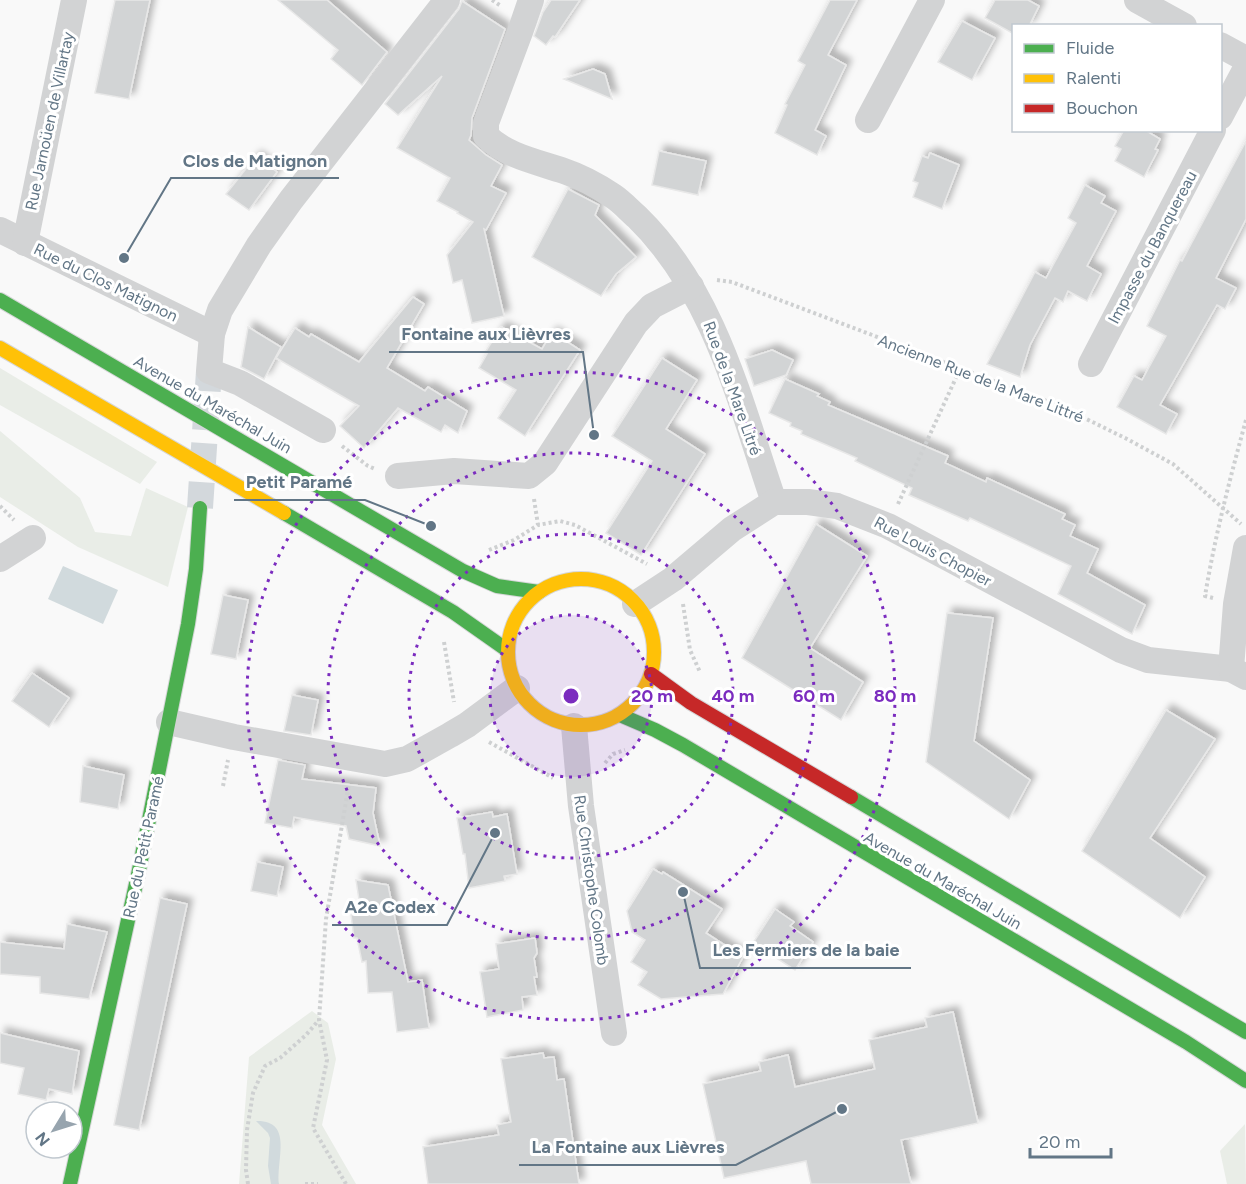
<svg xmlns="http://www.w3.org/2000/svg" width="1246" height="1184" viewBox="0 0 1246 1184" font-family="Figtree,sans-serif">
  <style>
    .green { fill: #e9ede7 }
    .water { fill: #d1dadd }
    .building { fill: #d2d4d5; stroke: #e8e8e8; stroke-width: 1.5; filter: url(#shadow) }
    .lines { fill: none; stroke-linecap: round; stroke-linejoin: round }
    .street-tunnel { stroke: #d3d8dc; stroke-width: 26; stroke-dasharray: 26 13; stroke-linecap: butt }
    .fast-casing { stroke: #d6d7d8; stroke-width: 16 }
    .slow-casing { stroke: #d6d7d8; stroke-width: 16 }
    .jam-casing { stroke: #d6d7d8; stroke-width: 16 }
    .path { stroke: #ced0d1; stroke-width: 4; stroke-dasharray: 3 3; stroke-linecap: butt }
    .street { stroke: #d2d3d4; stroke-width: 26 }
    .fast { stroke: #4caf50; stroke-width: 14 }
    .slow { stroke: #ffc107; stroke-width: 14 }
    .jam { stroke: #c62828; stroke-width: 14 }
    .ring { fill: none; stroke: #7b2cbf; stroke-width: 3; stroke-dasharray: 3 6 }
    .labels { text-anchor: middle; stroke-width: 6; stroke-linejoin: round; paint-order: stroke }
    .street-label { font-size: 16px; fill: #627686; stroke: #fff }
    .centre { fill: #7b2cbf; stroke: #fff; stroke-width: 3 }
    .ring-label { font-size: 18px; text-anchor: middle; font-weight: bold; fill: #7b2cbf; stroke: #fff; stroke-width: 6; stroke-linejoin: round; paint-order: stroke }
    .leader { fill: none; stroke: #627686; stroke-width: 2 }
    .callout-dot { fill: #627686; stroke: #fff; stroke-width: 2 }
    .callout-label { font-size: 18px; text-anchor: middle; font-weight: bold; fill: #627686; stroke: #fff; stroke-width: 6; stroke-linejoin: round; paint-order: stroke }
  </style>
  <defs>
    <filter id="shadow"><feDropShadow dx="5.5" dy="-5.5" stdDeviation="3" flood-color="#0004"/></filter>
  </defs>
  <rect width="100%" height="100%" fill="#f9f9f9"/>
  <!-- green -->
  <g class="green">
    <polygon points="0,368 157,462 140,484 0,405"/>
    <polygon points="0,431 80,498 95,532 131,536 146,488 188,507 168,587 78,547 0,497"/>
    <polygon points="312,1011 328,1023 336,1059 322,1125 356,1184 239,1184 249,1057"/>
    <polygon points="1245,1124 1246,1184 1227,1184 1220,1151"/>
  </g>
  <!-- water -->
  <g class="water">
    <polygon points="63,566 118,590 103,624 48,599"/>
    <path d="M256,1121c38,-1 20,39 23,63h-8l-3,-18 2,-28 -2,-5z"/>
  </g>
  <!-- building -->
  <g class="building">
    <polygon points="115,0 150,0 129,99 95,93"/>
    <polygon points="278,0 327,0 387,52 362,85 331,59 338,50"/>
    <polygon points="551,0 580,0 555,37 553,36 546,45 534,36 543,12"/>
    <polygon points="830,0 857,0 828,55 846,65 815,130 826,136 817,155 775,133 787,105 785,104 805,65 798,61"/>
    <polygon points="995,0 1028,0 1039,6 1029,26 1014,26 1014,34 985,18"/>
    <polygon points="462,1 505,29 472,118 471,135 469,140 486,155 502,165 491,186 506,193 486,230 484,229 504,316 472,323 462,280 453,283 447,255 473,222 457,213 458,212 437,201 450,178 397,148 442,76 398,115 385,104 459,9"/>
    <polygon points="962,21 995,38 972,80 938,62"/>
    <polygon points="593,69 605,74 612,99 564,79"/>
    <polygon points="1124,130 1145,130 1160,139 1155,149 1158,150 1144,177 1115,161 1121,149 1115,146"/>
    <polygon points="1246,141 1246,219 1216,278 1236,288 1225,309 1217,305 1160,405 1177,414 1166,434 1117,407 1134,376 1142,380 1166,336 1147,326 1180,260 1182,261"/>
    <polygon points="659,151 706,161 698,195 652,185"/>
    <polygon points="930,153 959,165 942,209 913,197 918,183 913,181 922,156 928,158"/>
    <polygon points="256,156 277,172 249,210 226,194"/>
    <polygon points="1085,185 1105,196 1101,203 1116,211 1087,266 1101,274 1087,301 1068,291 1063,302 1055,298 1030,345 1020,377 987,364 1035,272 1046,278 1076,223 1068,218"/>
    <polygon points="568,189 599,205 595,215 636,257 616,274 601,296 532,257"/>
    <polygon points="413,297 424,304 387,368 425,391 428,387 467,411 458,433 445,425 441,432 398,408 364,448 340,426 359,406 276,358 295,328 309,337 311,334 359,362"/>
    <polygon points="248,327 281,347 264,379 241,367"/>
    <polygon points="501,327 542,349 552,332 580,350 525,436 498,418 516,390 479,368 488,352 486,351"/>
    <polygon points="772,350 793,360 786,375 754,386 745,359"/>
    <polygon points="662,358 697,380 666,429 705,454 641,555 606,533 652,461 612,436"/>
    <polygon points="785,379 819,394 817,396 830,402 828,405 948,456 945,463 986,482 987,478 1065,514 1062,519 1075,525 1070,536 1098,549 1087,573 1145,605 1132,634 1058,594 1071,566 970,518 968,521 909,495 912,488 855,461 857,458 801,434 802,431 790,426 791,423 769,413"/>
    <polygon points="816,524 867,556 810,648 863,682 841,720 742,658"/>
    <polygon points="223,595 248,600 236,659 211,654"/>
    <polygon points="947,613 993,618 974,741 1030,780 1009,819 926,762"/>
    <polygon points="32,673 69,698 49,727 12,701"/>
    <polygon points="292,695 318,700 311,735 284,731"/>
    <polygon points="1166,710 1215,739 1150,838 1205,877 1180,918 1082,851"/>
    <polygon points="278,760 305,765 302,779 376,788 373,813 380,846 349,839 346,826 294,817 292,828 265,823"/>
    <polygon points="83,766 124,775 118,809 80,802"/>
    <polygon points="492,812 493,817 507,814 517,874 504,876 505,881 469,888 465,854 463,854 457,818"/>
    <polygon points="257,862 283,867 277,896 251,891"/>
    <polygon points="653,869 662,874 663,872 722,909 706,933 743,957 723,994 661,999 638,985 647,972 631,962 645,940 632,932 627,911"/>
    <polygon points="356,880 388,885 408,982 422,980 429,1028 397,1032 392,992 368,993 366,961 362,962 357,938 354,938 351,915 361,913"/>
    <polygon points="160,898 187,904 139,1130 114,1125"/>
    <polygon points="775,909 794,922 790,926 813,942 795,970 753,943"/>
    <polygon points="67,924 107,932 89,999 40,993 40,977 0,974 0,942 64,949"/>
    <polygon points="535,938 537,953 534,958 537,977 534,977 537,995 522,997 523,1010 487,1017 480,972 499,969 496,944"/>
    <polygon points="953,1012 978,1123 901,1140 911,1184 811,1184 806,1161 724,1178 703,1084 761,1071 759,1062 788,1055 795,1087 875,1069 869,1040 927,1027 925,1018"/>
    <polygon points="0,1033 79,1051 72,1094 49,1089 46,1100 18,1094 24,1068 0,1063"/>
    <polygon points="543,1053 544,1058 554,1057 557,1080 564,1079 579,1184 428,1184 423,1147 499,1135 497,1125 511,1122 501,1059"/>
  </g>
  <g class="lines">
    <!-- street-tunnel -->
    <polyline class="street-tunnel" points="200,508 209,371"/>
    <!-- fast casing -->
    <g class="fast-casing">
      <g id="fast">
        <polyline points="0,300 463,571 497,586 539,592"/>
        <polyline points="284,513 453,612 507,650"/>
        <polyline points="620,715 655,730 683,745 1186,1042 1246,1081"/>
        <polyline points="851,797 1246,1032"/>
        <polyline points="70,1184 139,870 188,624 196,569 200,508"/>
      </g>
    </g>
    <!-- slow casing -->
    <g class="slow-casing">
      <g id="slow">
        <polyline points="0,348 284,513"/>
        <circle cx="581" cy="652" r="73"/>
      </g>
    </g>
    <!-- jam casing -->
    <g class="jam-casing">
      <polyline id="jam" points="651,674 691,703 851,797"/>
    </g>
    <!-- path -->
    <g class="path">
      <polyline points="492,0 501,6"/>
      <polyline points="717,280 732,282 1060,406 1127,439 1173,464 1241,524"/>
      <polyline points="342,446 368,466 375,469"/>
      <polyline points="534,499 538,525"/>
      <polyline points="898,504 960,369"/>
      <polyline points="0,506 14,520"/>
      <polyline points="489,550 514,540 538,525 560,521 575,525 647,564"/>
      <path d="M1213,598l-8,-2c10,-60 25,-118 41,-176"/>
      <polyline points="683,604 690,650 700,672"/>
      <polyline points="444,642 454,702"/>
      <polyline points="489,742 553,778"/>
      <polyline points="605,763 613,754 625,750"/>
      <polyline points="223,786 228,760"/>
      <polyline points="248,1184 246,1170 247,1130 253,1093 265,1066 280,1058 306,1035 318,1021"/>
      <polyline points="305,1184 318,1184"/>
      <polyline points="346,1184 313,1128 327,1060 319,1020 326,919 349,784"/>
    </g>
    <!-- street -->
    <g class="street">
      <path d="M531,0l-11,32 -34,91v13c20,20 52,26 78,35 18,6 34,15 49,25 9,6 16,14 24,21 78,76 103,186 137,285"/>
      <polyline points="1137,0 1184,26"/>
      <polyline points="1220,45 1246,59"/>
      <polyline points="1220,117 1246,68"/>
      <polyline points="868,120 932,0"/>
      <polyline points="0,230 212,334"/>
      <polyline points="25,243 74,0"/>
      <polyline points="1091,364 1213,130"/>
      <polyline points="323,430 240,383 209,371 212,334 220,310 259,245 291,200 447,0"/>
      <polyline points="398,476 454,471 529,476 545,463 636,323 652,306 691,286"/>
      <polyline points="0,559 33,538"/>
      <polyline points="635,604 673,579 732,529 774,502 808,502 837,506 888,526 1121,650 1148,660 1231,669 1246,677"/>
      <polyline points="1231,669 1236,604 1246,548"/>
      <polyline points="169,722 234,737 385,764 407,759 450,735 467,725 517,688"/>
      <polyline points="574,726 581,806 614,1033"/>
    </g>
    <!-- fast -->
    <use href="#fast" class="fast"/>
    <!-- slow -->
    <use href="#slow" class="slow"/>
    <!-- jam -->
    <use href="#jam" class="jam"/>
  </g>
  <!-- distance rings -->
  <circle cx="571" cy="696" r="81" fill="#7b2cbf" fill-opacity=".12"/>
  <g class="ring">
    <circle cx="571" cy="696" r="81"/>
    <circle cx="571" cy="696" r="162"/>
    <circle cx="571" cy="696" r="243"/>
    <circle cx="571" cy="696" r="324"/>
  </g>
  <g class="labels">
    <!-- street labels -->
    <g class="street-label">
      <text transform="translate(49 121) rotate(-78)" y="6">Rue Jarnoüen de Villartay</text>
      <text transform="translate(1152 247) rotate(-62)" y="6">Impasse du Banquereau</text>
      <text transform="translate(106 282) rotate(26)" y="6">Rue du Clos Matignon</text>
      <text transform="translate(981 378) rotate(21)" y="6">Ancienne Rue de la Mare Littré</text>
      <text transform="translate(733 388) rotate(70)" y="6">Rue de la Mare Litré</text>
      <text transform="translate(213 404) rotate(30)" y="6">Avenue du Maréchal Juin</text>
      <text transform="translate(933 551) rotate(28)" y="6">Rue Louis Chopier</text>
      <text transform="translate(143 847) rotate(-78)" y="6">Rue du Petit Paramé</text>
      <text transform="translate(592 880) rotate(82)" y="6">Rue Christophe Colomb</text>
      <text transform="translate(943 880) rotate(30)" y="6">Avenue du Maréchal Juin</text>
    </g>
  </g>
  <circle cx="571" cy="696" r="9" class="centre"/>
  <g class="ring-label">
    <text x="652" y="702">20 m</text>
    <text x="733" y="702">40 m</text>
    <text x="814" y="702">60 m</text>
    <text x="895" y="702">80 m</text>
  </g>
  <!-- callouts -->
  <path class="leader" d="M124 258L171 178H339M594 435L583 352H389M431 526L365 500H234M495 833L447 925H332M683 892L700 968H911M842 1109L736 1165H519"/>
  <g class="callout-dot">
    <circle cx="124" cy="258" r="6"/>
    <circle cx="594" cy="435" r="6"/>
    <circle cx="431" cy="526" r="6"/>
    <circle cx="495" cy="833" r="6"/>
    <circle cx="683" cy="892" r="6"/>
    <circle cx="842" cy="1109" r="6"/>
  </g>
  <g class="callout-label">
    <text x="255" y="167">Clos de Matignon</text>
    <text x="486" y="340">Fontaine aux Lièvres</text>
    <text x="299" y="488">Petit Paramé</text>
    <text x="390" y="913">A2e Codex</text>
    <text x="806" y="956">Les Fermiers de la baie</text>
    <text x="628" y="1153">La Fontaine aux Lièvres</text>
  </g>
  <!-- legend -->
  <rect x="1012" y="24" width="210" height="108" fill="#ffffff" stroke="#c0c8cf" stroke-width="1.5"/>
  <rect x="1024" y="44" width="30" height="9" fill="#4caf50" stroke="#c0c8cf" stroke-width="1.5"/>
  <text x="1066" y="54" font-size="18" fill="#627686">Fluide</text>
  <rect x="1024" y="74" width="30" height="9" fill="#ffc107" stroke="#c0c8cf" stroke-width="1.5"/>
  <text x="1066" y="84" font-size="18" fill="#627686">Ralenti</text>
  <rect x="1024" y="104" width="30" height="9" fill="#c62828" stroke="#c0c8cf" stroke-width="1.5"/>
  <text x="1066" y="114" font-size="18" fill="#627686">Bouchon</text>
  <!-- north arrow -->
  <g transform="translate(54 1130) rotate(232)"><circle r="28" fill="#ffffff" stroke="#c0c8cf" stroke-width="1.5"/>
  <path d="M0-4.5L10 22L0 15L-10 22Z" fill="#97a4ae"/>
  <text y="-9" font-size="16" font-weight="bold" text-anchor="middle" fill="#627686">N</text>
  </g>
  <!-- scale -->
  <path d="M1030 1148v9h81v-9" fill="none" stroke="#627686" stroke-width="3"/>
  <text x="1039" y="1148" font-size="18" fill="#627686" stroke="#ffffff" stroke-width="4.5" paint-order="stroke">20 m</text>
</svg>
